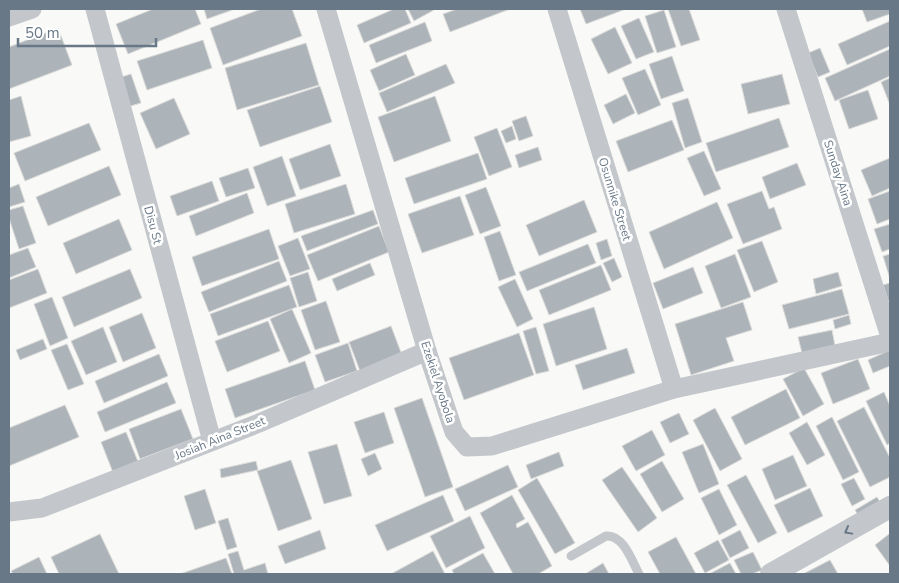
<svg xmlns="http://www.w3.org/2000/svg" width="899" height="583" viewBox="0 0 899 583" font-family="'Nunito Sans',sans-serif">
  <style>
    .building { fill: #acb3b9; stroke: #dbdbd9 }
    .lines { fill: none; stroke-linecap: round; stroke-linejoin: round }
    .service { stroke: #c3c6ca; stroke-width: 9 }
    .minor { stroke: #c3c6ca; stroke-width: 19 }
    .tertiary { stroke: #c3c6ca; stroke-width: 22 }
    .oneway { stroke: #697887 }
    .labels { text-anchor: middle; stroke-width: 5; stroke-linejoin: round; paint-order: stroke }
    .street-label { font-size: 12px; fill: #697887; stroke: #fff }
  </style>
  <rect width="100%" height="100%" fill="#f9f9f7"/>
  <!-- building -->
  <g class="building">
    <polygon points="153,9 195,9 201,24 128,54 116,24"/>
    <polygon points="204,9 235,9 207,19"/>
    <polygon points="261,9 292,9 302,36 223,65 210,28"/>
    <polygon points="394,9 405,9 411,23 364,43 357,25"/>
    <polygon points="408,9 433,9 434,10 414,21"/>
    <polygon points="457,9 510,9 450,32 443,14"/>
    <polygon points="580,9 626,9 586,24"/>
    <polygon points="668,9 689,9 700,40 681,46"/>
    <polygon points="862,9 890,9 890,14 867,22"/>
    <polygon points="664,10 676,47 657,53 645,16"/>
    <polygon points="639,18 654,52 636,59 621,26"/>
    <polygon points="890,21 890,46 847,65 838,44"/>
    <polygon points="425,22 432,41 376,63 369,45"/>
    <polygon points="615,27 632,63 608,74 591,39"/>
    <polygon points="58,28 72,65 9,89 9,47"/>
    <polygon points="203,40 212,68 147,90 137,61"/>
    <polygon points="306,43 319,85 237,110 225,68"/>
    <polygon points="820,48 830,72 818,77 808,53"/>
    <polygon points="890,49 890,76 835,101 825,78"/>
    <polygon points="406,54 415,75 379,91 370,70"/>
    <polygon points="672,56 684,91 661,99 649,64"/>
    <polygon points="446,64 455,83 387,112 379,93"/>
    <polygon points="645,69 661,105 638,115 622,78"/>
    <polygon points="131,74 141,103 127,107 118,78"/>
    <polygon points="782,74 790,104 748,114 741,84"/>
    <polygon points="890,78 890,105 881,82"/>
    <polygon points="320,86 332,122 260,147 247,110"/>
    <polygon points="868,90 878,119 849,129 839,100"/>
    <polygon points="626,94 635,113 613,124 604,105"/>
    <polygon points="21,96 31,136 9,142 9,100"/>
    <polygon points="435,96 451,141 394,162 378,117"/>
    <polygon points="174,98 190,134 156,149 140,113"/>
    <polygon points="688,98 702,142 685,148 672,103"/>
    <polygon points="526,116 533,136 519,141 512,121"/>
    <polygon points="779,118 789,147 716,172 706,143"/>
    <polygon points="672,120 684,150 628,172 616,141"/>
    <polygon points="89,123 101,150 25,181 14,153"/>
    <polygon points="512,126 516,139 506,143 501,131"/>
    <polygon points="497,128 512,167 489,176 474,137"/>
    <polygon points="330,144 341,176 300,190 289,159"/>
    <polygon points="538,147 542,160 519,168 515,155"/>
    <polygon points="704,151 721,189 704,196 687,158"/>
    <polygon points="478,153 487,179 414,204 405,178"/>
    <polygon points="282,156 296,196 267,206 253,167"/>
    <polygon points="890,158 890,188 872,196 861,170"/>
    <polygon points="797,163 806,185 770,199 762,177"/>
    <polygon points="109,166 121,195 48,226 36,197"/>
    <polygon points="248,168 255,188 226,197 219,178"/>
    <polygon points="212,181 219,201 177,216 170,196"/>
    <polygon points="19,184 25,202 9,207 9,188"/>
    <polygon points="346,184 355,214 294,233 285,204"/>
    <polygon points="486,187 501,226 480,234 465,195"/>
    <polygon points="762,191 769,209 774,207 782,229 743,244 727,204"/>
    <polygon points="890,191 890,219 877,224 868,199"/>
    <polygon points="247,193 254,213 196,236 189,216"/>
    <polygon points="460,196 474,235 422,253 408,214"/>
    <polygon points="584,200 597,232 539,256 526,225"/>
    <polygon points="717,202 733,238 664,269 649,232"/>
    <polygon points="23,206 36,243 19,249 9,218 9,210"/>
    <polygon points="373,210 378,224 307,251 301,236"/>
    <polygon points="119,219 132,250 76,274 63,243"/>
    <polygon points="890,224 890,249 882,252 874,229"/>
    <polygon points="379,226 389,252 318,281 307,255"/>
    <polygon points="269,229 279,259 202,286 192,257"/>
    <polygon points="500,231 516,275 499,281 484,237"/>
    <polygon points="298,238 310,269 290,276 278,246"/>
    <polygon points="607,239 612,256 601,260 596,243"/>
    <polygon points="762,241 778,282 754,292 737,250"/>
    <polygon points="588,244 596,263 527,291 519,272"/>
    <polygon points="28,248 36,267 9,278 9,255"/>
    <polygon points="735,254 751,297 721,308 705,266"/>
    <polygon points="890,254 890,279 883,256"/>
    <polygon points="614,258 622,277 612,282 603,263"/>
    <polygon points="279,261 287,281 209,312 201,292"/>
    <polygon points="370,263 375,275 337,291 332,279"/>
    <polygon points="601,265 611,290 549,315 539,290"/>
    <polygon points="693,267 703,293 663,309 653,283"/>
    <polygon points="38,269 47,293 9,308 9,280"/>
    <polygon points="130,269 142,298 74,327 62,297"/>
    <polygon points="308,272 317,301 299,307 290,278"/>
    <polygon points="838,272 842,286 816,294 813,279"/>
    <polygon points="515,279 533,319 517,327 498,287"/>
    <polygon points="890,283 890,306 883,285"/>
    <polygon points="289,285 297,307 218,336 210,314"/>
    <polygon points="842,289 849,314 789,329 782,305"/>
    <polygon points="52,297 68,338 50,346 34,304"/>
    <polygon points="326,301 340,342 315,350 301,310"/>
    <polygon points="743,302 752,330 726,338 734,361 691,375 675,324"/>
    <polygon points="594,307 607,349 556,366 543,324"/>
    <polygon points="292,309 311,353 289,363 270,319"/>
    <polygon points="142,313 156,348 123,362 109,327"/>
    <polygon points="849,315 851,324 835,329 833,320"/>
    <polygon points="268,321 280,351 227,372 215,341"/>
    <polygon points="391,326 402,355 360,371 349,342"/>
    <polygon points="103,327 117,362 86,375 71,341"/>
    <polygon points="536,327 549,371 536,374 523,331"/>
    <polygon points="832,330 835,346 802,353 798,337"/>
    <polygon points="519,333 534,375 464,400 449,358"/>
    <polygon points="43,339 47,349 20,360 16,350"/>
    <polygon points="348,343 357,371 325,382 315,355"/>
    <polygon points="67,344 84,384 68,390 51,350"/>
    <polygon points="627,348 635,373 583,390 575,365"/>
    <polygon points="890,350 890,366 873,373 868,360"/>
    <polygon points="159,354 168,376 104,403 95,381"/>
    <polygon points="858,359 870,389 833,404 821,373"/>
    <polygon points="305,361 315,390 235,418 225,389"/>
    <polygon points="804,368 824,404 803,416 783,379"/>
    <polygon points="167,382 176,403 105,432 97,412"/>
    <polygon points="786,389 800,418 745,445 731,417"/>
    <polygon points="884,392 890,406 890,443 887,445 866,401"/>
    <polygon points="422,398 453,487 425,497 394,408"/>
    <polygon points="65,405 79,437 9,466 9,428"/>
    <polygon points="864,407 890,458 890,477 870,487 837,421"/>
    <polygon points="715,408 742,459 720,471 693,420"/>
    <polygon points="181,409 193,439 140,459 129,429"/>
    <polygon points="384,412 394,443 365,453 354,422"/>
    <polygon points="679,413 689,434 670,443 660,422"/>
    <polygon points="832,417 859,472 843,480 816,426"/>
    <polygon points="807,422 825,455 807,465 789,433"/>
    <polygon points="652,430 665,455 636,471 622,446"/>
    <polygon points="126,432 139,464 114,475 101,442"/>
    <polygon points="337,444 352,496 324,504 308,452"/>
    <polygon points="703,444 719,484 699,493 682,452"/>
    <polygon points="559,452 564,466 531,479 526,465"/>
    <polygon points="375,453 382,469 368,476 361,459"/>
    <polygon points="793,455 807,486 775,500 762,469"/>
    <polygon points="291,460 312,519 278,531 257,471"/>
    <polygon points="256,461 258,470 221,478 220,469"/>
    <polygon points="662,461 684,499 662,512 640,474"/>
    <polygon points="508,465 518,487 465,511 455,489"/>
    <polygon points="622,467 657,518 638,532 602,480"/>
    <polygon points="746,475 777,533 758,543 727,485"/>
    <polygon points="537,478 575,543 555,554 518,490"/>
    <polygon points="854,478 865,499 852,506 841,484"/>
    <polygon points="810,488 823,516 788,533 774,505"/>
    <polygon points="205,489 216,523 195,530 184,496"/>
    <polygon points="719,489 737,525 719,535 701,498"/>
    <polygon points="443,495 454,521 387,551 375,525"/>
    <polygon points="512,495 525,519 516,524 517,528 528,522 552,566 538,574 513,574 480,513"/>
    <polygon points="877,497 883,507 861,520 855,510"/>
    <polygon points="470,516 485,548 446,568 430,536"/>
    <polygon points="228,518 237,547 227,550 218,521"/>
    <polygon points="320,530 326,549 285,564 278,546"/>
    <polygon points="740,530 749,548 730,558 721,540"/>
    <polygon points="100,534 119,574 59,574 51,557"/>
    <polygon points="889,534 890,535 890,566 875,545"/>
    <polygon points="676,537 696,574 660,574 648,552"/>
    <polygon points="718,540 729,560 705,573 694,553"/>
    <polygon points="238,551 244,570 265,563 268,574 234,574 228,554"/>
    <polygon points="433,551 445,574 391,574"/>
    <polygon points="753,552 762,570 752,574 741,574 734,560"/>
    <polygon points="483,553 495,574 454,574 452,570"/>
    <polygon points="39,557 47,574 13,574 11,571"/>
    <polygon points="226,558 232,574 180,574"/>
    <polygon points="830,560 838,574 803,574"/>
    <polygon points="603,563 609,574 585,574"/>
    <polygon points="730,563 736,574 709,574"/>
  </g>
  <g class="lines">
    <!-- service -->
    <path class="service" d="M571,556l35,-20c17,-2 26,25 33,38"/>
    <!-- minor -->
    <g class="minor">
      <polyline points="95,9 212,441"/>
      <polyline points="326,9 427,351 454,432 467,447 492,446 674,389 890,342"/>
      <polyline points="557,9 674,389"/>
      <polyline points="786,9 890,337"/>
      <polyline points="9,17 32,9"/>
      <polyline points="9,512 42,508 259,423 427,351"/>
    </g>
    <!-- tertiary -->
    <polyline class="tertiary" points="771,574 890,507"/>
  </g>
  <!-- one-way arrows -->
  <defs><path id="oneway-chevron" d="M-2-3.5L2.5 0L-2 3.5" fill="none" stroke-width="1.6" stroke-linecap="round" stroke-linejoin="round" transform="scale(1.25)"/></defs>
  <use class="oneway" href="#oneway-chevron" transform="translate(848 531) rotate(151)"/>
  <g class="labels">
    <!-- street labels -->
    <g class="street-label">
      <text transform="translate(838 173) rotate(72)" y="4">Sunday Aina</text>
      <text transform="translate(615 199) rotate(73)" y="4">Osunnike Street</text>
      <text transform="translate(153 225) rotate(75)" y="4">Disu St</text>
      <text transform="translate(438 382) rotate(72)" y="4">Ezekiel Ayobola</text>
      <text transform="translate(220 438) rotate(-22)" y="4">Josiah Aina Street</text>
    </g>
  </g>
  <!-- border -->
  <rect width="899" height="583" fill="none" stroke="#697887" stroke-width="20"/>
  <!-- scale -->
  <path d="M18 38v8h138v-8" fill="none" stroke="#697887" stroke-width="2.5"/>
  <text x="25" y="38" font-size="15" fill="#697887" stroke="#ffffff" stroke-width="4" paint-order="stroke">50 m</text>
</svg>
